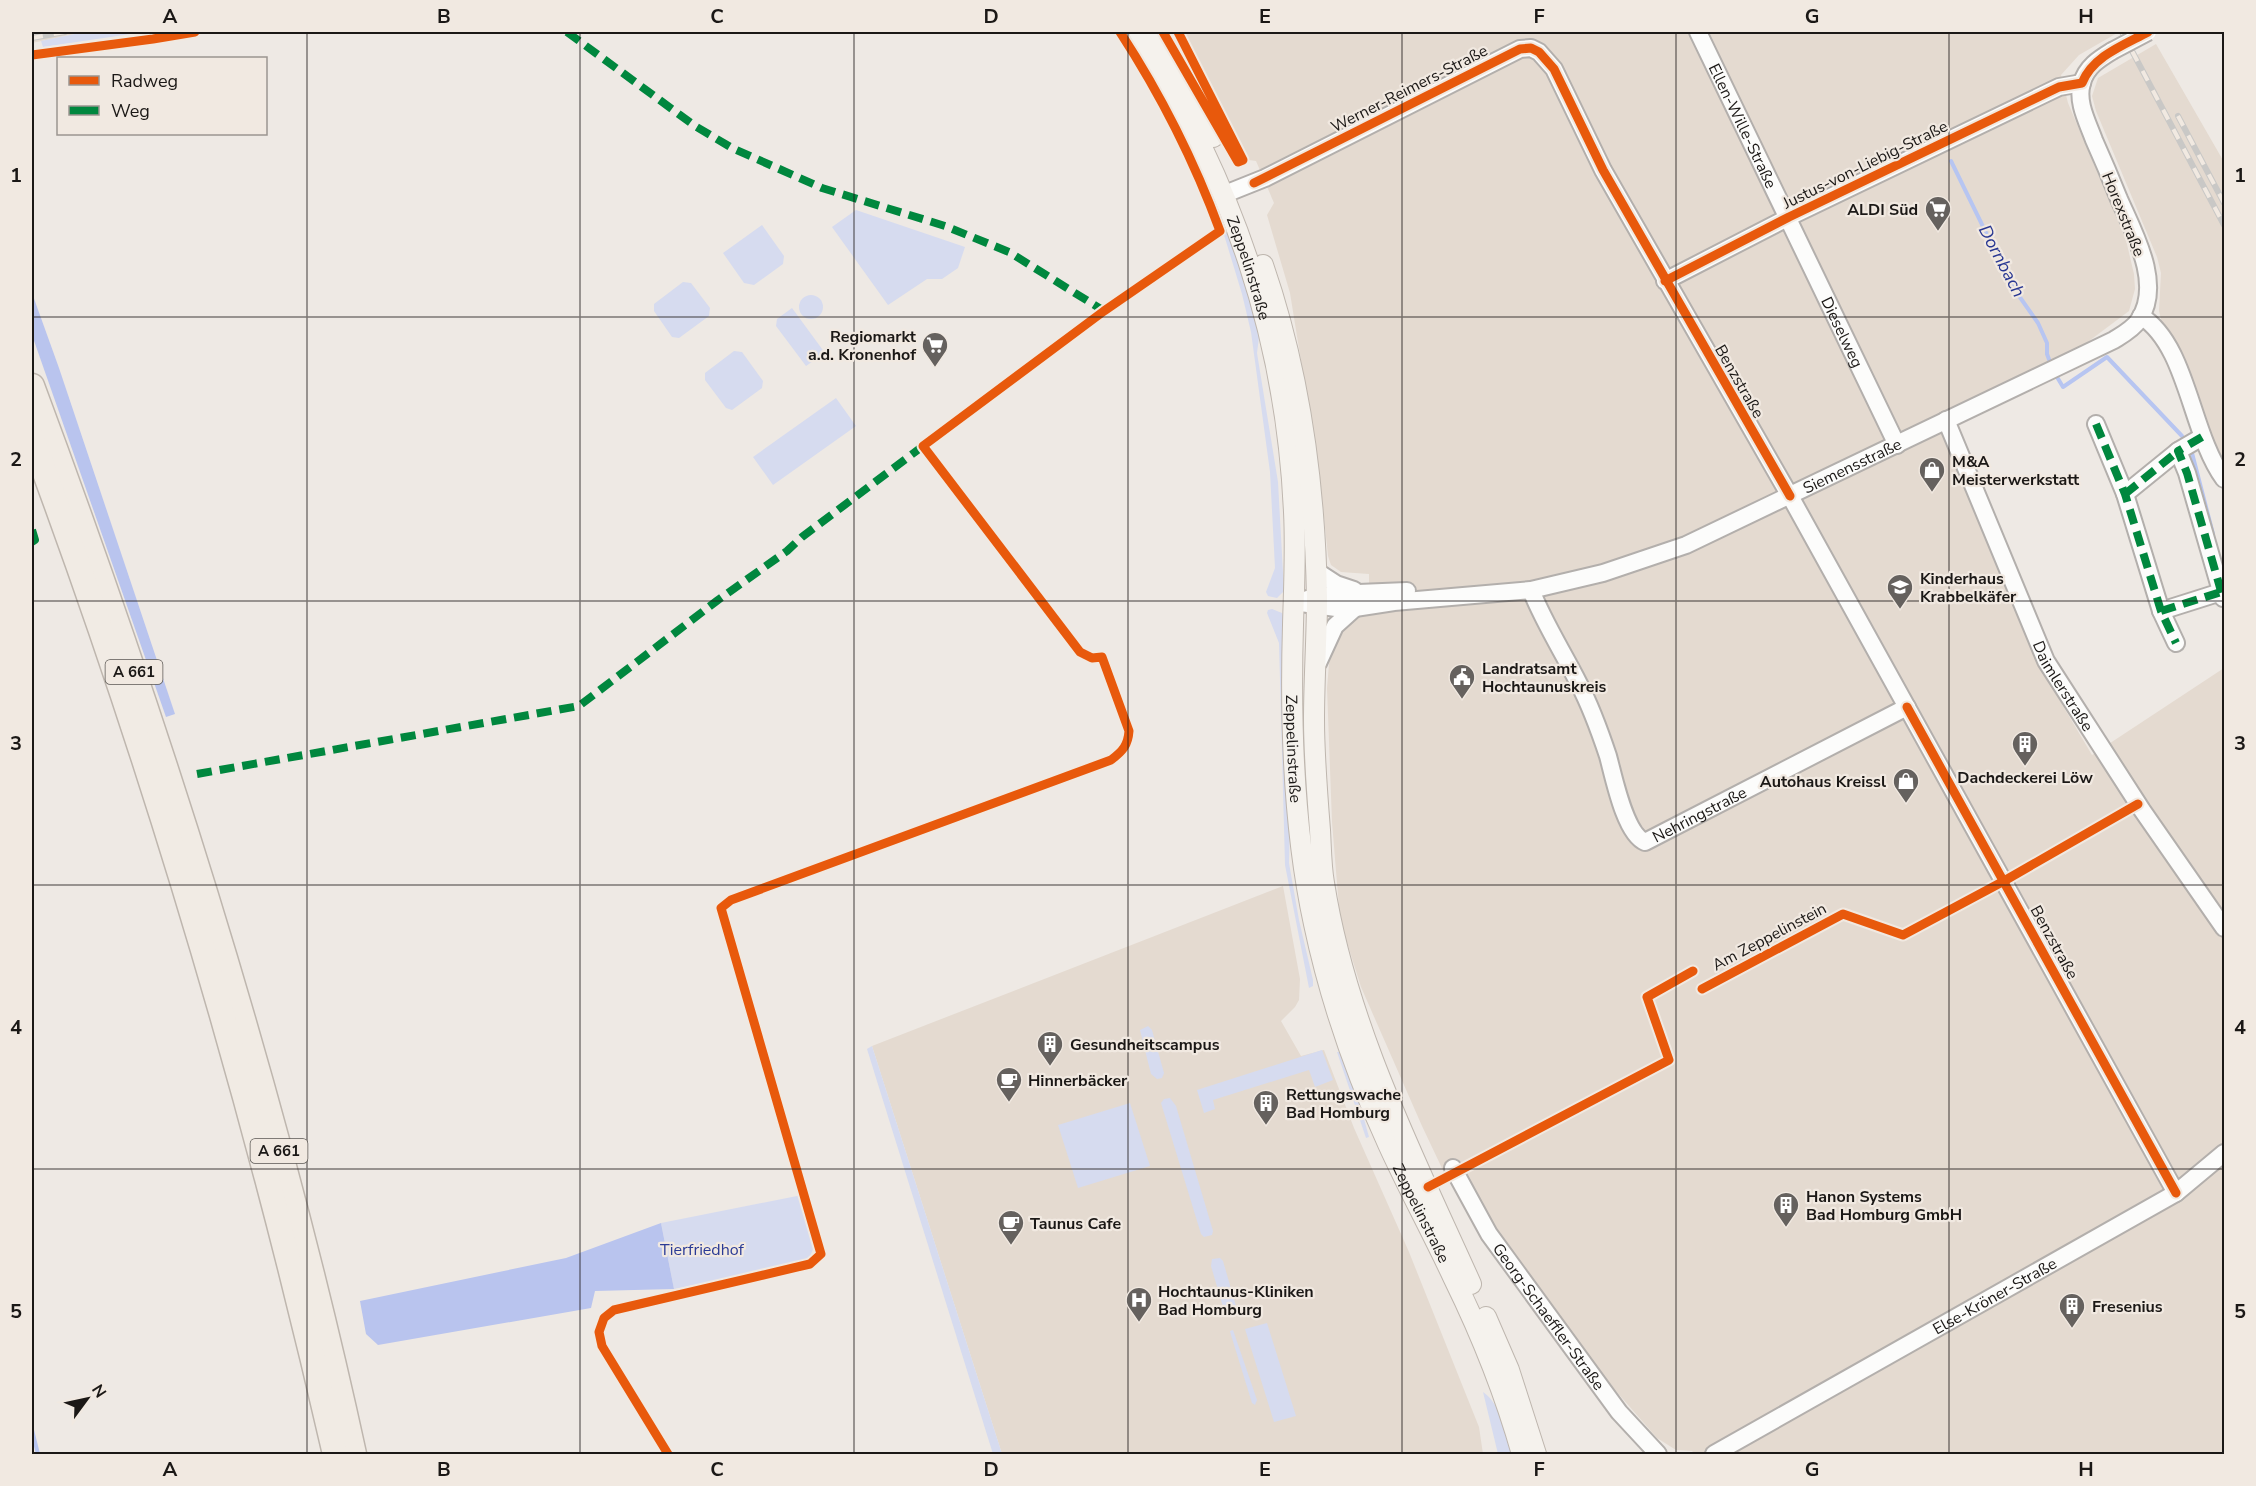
<svg xmlns="http://www.w3.org/2000/svg" width="2256" height="1486" viewBox="0 0 2256 1486" font-family="'Nunito Sans',sans-serif">
  <style>
    .built { fill: #e4dad0 }
    .green { fill: #d6dbef }
    .forest { fill: #b9c4ee }
    .lines { fill: none; stroke-linecap: round; stroke-linejoin: round }
    .stream { stroke: #b7c5f1; stroke-width: 4 }
    .minor-casing { stroke: #b3afac; stroke-width: 20 }
    .major-casing { stroke: #beb6ae; stroke-width: 22 }
    .highway-casing { stroke: #beb6ae; stroke-width: 27 }
    .minor { stroke: #fcfcfb; stroke-width: 16 }
    .major { stroke: #f5f2ed; stroke-width: 20 }
    .highway { stroke: #f1ebe4; stroke-width: 24 }
    .rail-casing { stroke: #c9c8c6; stroke-width: 6 }
    .rail { stroke: #f1e9e1; stroke-width: 4; stroke-dasharray: 11; stroke-linecap: butt }
    .minor-bridge-casing { stroke: #b3afac; stroke-width: 20; stroke-linecap: butt }
    .minor-bridge { stroke: #fcfcfb; stroke-width: 16 }
    .quiet { stroke: #00873e; stroke-width: 8; stroke-dasharray: 15 8; stroke-linecap: butt }
    .cycleway-casing { stroke: #f1e9e1; stroke-width: 13 }
    .cycleway { stroke: #e8590c; stroke-width: 9 }
    .grid { fill: none; stroke: #1b1816; stroke-width: 1.5; stroke-opacity: 0.55 }
    .labels { text-anchor: middle; stroke-width: 4.5; stroke-linejoin: round; paint-order: stroke }
    .shield { fill: #f1e9e1; stroke: #5b5753; stroke-width: 1.5 }
    .shield-label { font-size: 15px; font-weight: bold; fill: #1b1816 }
    .street-label { font-size: 16px; fill: #1b1816; stroke: #f1e9e1 }
    .poi-label { font-size: 16px; font-weight: bold; fill: #1b1816; stroke: #f1e9e1; text-anchor: start }
    .park-label { font-size: 16px; fill: #2a3a95; stroke: #f1e9e1 }
    .water-label { font-size: 18px; font-style: italic; fill: #283792; stroke: #f1e9e1 }
    .neatline { fill: none; stroke: #1b1816; stroke-width: 2 }
    .grid-label { font-size: 20px; text-anchor: middle; font-weight: bold; fill: #1b1816 }
  </style>
  <rect width="100%" height="100%" fill="#eee9e4"/>
  <!-- built -->
  <g class="built">
    <polygon points="32,32 84,32 32,43"/>
    <polygon points="1182,32 2119,32 2079,55 2061,75 2068,103 2126,240 2134,274 2135,289 2129,311 2085,344 1939,416 1984,533 2037,662 2092,755 2224,668 2224,1454 1695,1454 1692,1451 1676,1450 1657,1438 1615,1390 1510,1251 1462,1177 1449,1183 1422,1126 1361,987 1340,920 1332,822 1327,688 1330,652 1339,634 1357,615 1369,611 1369,574 1341,572 1331,565 1328,556 1320,478 1290,293 1267,215 1274,203 1256,161 1249,160"/>
    <polygon points="2156,44 2224,162 2224,466 2219,457 2179,352 2162,323 2159,311 2161,273 2157,257 2096,111 2092,96 2098,78"/>
    <polygon points="1283,886 1300,979 1299,1000 1295,1007 1281,1021 1301,1056 1324,1050 1354,1128 1409,1252 1479,1427 1483,1454 1002,1454 872,1046"/>
  </g>
  <!-- green -->
  <g class="green">
    <polygon points="84,32 144,32 43,47 41,41"/>
    <polygon points="1208,180 1249,290 1259,337 1257,353 1278,482 1284,591 1277,598 1268,596 1266,592 1275,568 1270,472 1251,332 1242,294 1225,238 1206,192 1209,190 1206,181"/>
    <polygon points="856,210 965,247 958,268 942,279 927,279 888,305 832,227"/>
    <polygon points="762,225 784,256 783,264 754,285 744,283 723,253"/>
    <polygon points="683,282 691,283 710,308 709,316 679,338 672,337 654,311 654,304"/>
    <circle cx="811" cy="307" r="12"/>
    <polygon points="792,308 825,353 806,366 776,326 777,319"/>
    <polygon points="734,351 742,352 763,381 762,388 732,410 726,408 705,380 705,373"/>
    <polygon points="836,398 856,426 773,485 753,457"/>
    <polygon points="1272,609 1282,613 1284,619 1290,820 1289,863 1299,920 1313,980 1313,986 1309,988 1285,865 1279,643 1267,613 1268,610"/>
    <polygon points="1148,1026 1152,1030 1164,1073 1162,1078 1157,1079 1151,1074 1140,1030"/>
    <polygon points="872,1046 1002,1454 993,1454 867,1049"/>
    <polygon points="1322,1050 1333,1080 1315,1087 1309,1070 1213,1100 1215,1109 1204,1113 1197,1090"/>
    <polygon points="1337,1052 1340,1052 1359,1101 1369,1137 1366,1138"/>
    <polygon points="1170,1098 1176,1106 1213,1231 1212,1235 1204,1237 1201,1234 1161,1103 1164,1099"/>
    <polygon points="1130,1103 1150,1166 1078,1188 1058,1125"/>
    <polygon points="802,1195 814,1247 808,1261 674,1289 661,1223"/>
    <polygon points="1220,1258 1223,1261 1236,1306 1235,1309 1228,1311 1223,1307 1211,1266 1212,1259"/>
    <polygon points="1267,1323 1296,1416 1274,1422 1245,1329"/>
    <polygon points="1233,1330 1257,1400 1255,1405 1252,1403 1231,1335 1230,1331"/>
    <path d="M1483,1392c18,12 23,43 28,62h-13z"/>
  </g>
  <!-- forest -->
  <g class="forest">
    <polygon points="32,293 59,368 175,714 166,717 32,335"/>
    <polygon points="661,1223 674,1289 595,1291 591,1308 378,1345 366,1334 360,1301 566,1258"/>
  </g>
  <g class="lines">
    <!-- stream -->
    <g class="stream">
      <polyline points="1951,161 2012,286 2038,323 2047,343 2047,354 2050,362"/>
      <polyline points="2057,377 2063,387 2107,357 2182,436"/>
      <polyline points="2192,453 2213,534"/>
      <polyline points="32,1430 38,1454"/>
    </g>
    <!-- minor casing -->
    <g class="minor-casing">
      <g id="minor">
        <path id="s1" d="M1698,32l199,413"/>
        <polyline points="1225,194 1265,178 1520,49 1531,48 1539,52 1554,69 1603,170 1790,496 2176,1193"/>
        <polyline points="1665,281 1789,217 2059,87 2082,83"/>
        <path d="M2141,316c47,30 49,116 83,163"/>
        <path id="s2" d="M1946,420l100,241 96,149 82,118"/>
        <polyline points="2096,424 2125,494 2161,611 2176,643"/>
        <polyline points="2202,437 2178,451 2187,473 2223,598"/>
        <polyline points="2125,494 2178,451"/>
        <polyline points="1316,571 1336,584 1354,590"/>
        <path id="s3" d="M1531,590c13,33 32,62 48,94 12,23 21,48 29,72 6,22 17,78 37,86l262,-135"/>
        <polyline points="1307,599 1334,594 1407,591"/>
        <path id="s4" d="M1294,602l42,6h19l39,-6 137,-12 72,-17 83,-28 428,-205c8,-5 19,-11 25,-20 24,-36 -5,-87 -20,-121 -8,-20 -16,-39 -25,-59 -6,-17 -18,-38 -12,-57 4,-16 17,-24 30,-32"/>
        <polyline points="2161,611 2221,592"/>
        <polyline points="1318,663 1335,626 1355,608"/>
        <path id="s5" d="M1453,1168l36,66 130,178 39,42"/>
        <path id="s6" d="M1714,1454l462,-261 48,-40"/>
      </g>
    </g>
    <!-- major casing -->
    <g class="major-casing">
      <g id="major">
        <path id="s7" d="M1139,32c93,151 147,302 155,480 2,38 0,75 -1,113 -3,99 0,202 21,299 16,76 42,150 74,220 21,46 45,90 66,135 28,57 51,115 68,175"/>
        <polyline points="1155,32 1191,93 1213,137"/>
        <path d="M1263,265c37,107 52,219 54,333 0,40 -3,81 -3,121 0,37 3,74 6,111 1,18 1,36 4,53 22,141 89,272 147,401"/>
        <polyline points="1486,1317 1509,1370 1536,1454"/>
      </g>
    </g>
    <!-- highway casing -->
    <g class="highway-casing">
      <g id="highway">
        <path d="M32,386c130,349 243,705 322,1068"/>
        <path d="M32,438c124,332 224,671 303,1016"/>
      </g>
    </g>
    <!-- minor -->
    <use href="#minor" class="minor"/>
    <!-- major -->
    <use href="#major" class="major"/>
    <!-- highway -->
    <use href="#highway" class="highway"/>
    <!-- rail casing -->
    <g class="rail-casing">
      <g id="rail">
        <polyline points="2122,32 2224,225"/>
        <polyline points="32,38 65,32"/>
        <polyline points="2178,116 2224,203"/>
      </g>
    </g>
    <!-- rail -->
    <use href="#rail" class="rail"/>
    <!-- minor-bridge casing -->
    <g class="minor-bridge-casing">
      <polyline id="minor-bridge" points="2112,51 2148,32"/>
    </g>
    <!-- minor-bridge -->
    <use href="#minor-bridge" class="minor-bridge"/>
    <!-- quiet -->
    <g class="quiet">
      <polyline points="567,32 695,126 732,148 822,188 945,226 1009,252 1104,311"/>
      <polyline points="2096,424 2125,494 2161,611 2176,643"/>
      <polyline points="2202,437 2178,451 2187,473 2223,598"/>
      <polyline points="2125,494 2178,451"/>
      <polyline points="32,530 35,540 32,542"/>
      <polyline points="2161,611 2221,592"/>
      <polyline points="197,774 579,706 718,600 787,551 802,537 923,446"/>
    </g>
    <!-- cycleway casing -->
    <g class="cycleway-casing">
      <g id="cycleway">
        <polyline points="1163,32 1238,162 1243,160 1178,32"/>
        <polyline points="32,55 153,39 195,32"/>
        <polyline points="1254,183 1520,49 1531,48 1539,52 1554,69 1603,170 1790,496"/>
        <path d="M1665,281l124,-64 270,-130 23,-4c11,-27 42,-38 66,-51"/>
        <polyline points="1907,707 2176,1193"/>
        <polyline points="1702,989 1843,914 1903,935 2004,881 2138,804"/>
        <polyline points="1428,1187 1669,1060 1647,997 1693,971"/>
        <path d="M668,1454l-66,-108 -3,-14 5,-14 10,-8 196,-46 11,-10 -100,-346 10,-8 380,-140c12,-9 17,-15 18,-29l-27,-74 -10,1 -12,-6 -157,-206 181,-135 116,-80c-26,-71 -59,-136 -100,-199"/>
      </g>
    </g>
    <!-- cycleway -->
    <use href="#cycleway" class="cycleway"/>
  </g>
  <!-- grid -->
  <path class="grid" d="M307,32v1422M580,32v1422M854,32v1422M1128,32v1422M1402,32v1422M1676,32v1422M1949,32v1422M32,317h2192M32,601h2192M32,885h2192M32,1169h2192"/>
  <!-- icons -->
  <defs>
    <g id="supermarket-pin" transform="scale(1.35)"><path d="M0 17L-7.5 6A9.5 9.5 0 1 1 7.5 6Z" fill="#65615e" stroke="#f1e9e1"/><path d="M-6-5.5h2.5l.6 2H6L4.5 2H-2.5L-4.4-4H-6ZM-1.5 3.2a1.3 1.3 0 1 0 .1 0ZM3 3.2a1.3 1.3 0 1 0 .1 0Z" fill="#fff"/></g>
    <g id="shop-pin" transform="scale(1.35)"><path d="M0 17L-7.5 6A9.5 9.5 0 1 1 7.5 6Z" fill="#65615e" stroke="#f1e9e1"/><path d="M-5-2.5h2.3a2.7 3.5 0 0 1 5.4 0H5L5.5 6h-11ZM-1.5-2.5h3a1.5 2.3 0 0 0-3 0Z" fill="#fff"/></g>
    <g id="school-pin" transform="scale(1.35)"><path d="M0 17L-7.5 6A9.5 9.5 0 1 1 7.5 6Z" fill="#65615e" stroke="#f1e9e1"/><path d="M0-5L7-2L0 1L-7-2ZM-4 1L0 2.5L4 1V4Q0 6-4 4Z" fill="#fff"/></g>
    <g id="civic-pin" transform="scale(1.35)"><path d="M0 17L-7.5 6A9.5 9.5 0 1 1 7.5 6Z" fill="#65615e" stroke="#f1e9e1"/><path d="M-.6-6.5H3V-4.5H.6V-3L4-1V1h2V6H-6V1h2V-1L-.6-3ZM-1.2 2.5V6h2.4V2.5Z" fill="#fff"/></g>
    <g id="building-pin" transform="scale(1.35)"><path d="M0 17L-7.5 6A9.5 9.5 0 1 1 7.5 6Z" fill="#65615e" stroke="#f1e9e1"/><path d="M-4-6H4V6H1V3H-1V6H-4ZM-2.5-4.3h1.7v1.8h-1.7ZM.8-4.3h1.7v1.8H.8ZM-2.5-1h1.7V.8h-1.7ZM.8-1h1.7V.8H.8Z" fill="#fff"/></g>
    <g id="cafe-pin" transform="scale(1.35)"><path d="M0 17L-7.5 6A9.5 9.5 0 1 1 7.5 6Z" fill="#65615e" stroke="#f1e9e1"/><path d="M-5.5-4.5H6V0H3Q3 3.5 0 3.5H-2.5Q-5.5 3.5-5.5 0ZM3-3.2v2h1.7v-2ZM-6 4.5H4V6H-6Z" fill="#fff"/></g>
    <g id="hospital-pin" transform="scale(1.35)"><path d="M0 17L-7.5 6A9.5 9.5 0 1 1 7.5 6Z" fill="#65615e" stroke="#f1e9e1"/><path d="M-5-5h3v3.5h4V-5h3V5h-3V1.5h-4V5h-3Z" fill="#fff"/></g>
  </defs>
  <g fill-rule="evenodd">
    <use href="#supermarket-pin" x="1938" y="209"/>
    <use href="#supermarket-pin" x="935" y="345"/>
    <use href="#shop-pin" x="1932" y="470"/>
    <use href="#school-pin" x="1900" y="587"/>
    <use href="#civic-pin" x="1462" y="677"/>
    <use href="#building-pin" x="2025" y="744"/>
    <use href="#shop-pin" x="1906" y="781"/>
    <use href="#building-pin" x="1050" y="1044"/>
    <use href="#cafe-pin" x="1009" y="1080"/>
    <use href="#building-pin" x="1266" y="1103"/>
    <use href="#building-pin" x="1786" y="1205"/>
    <use href="#cafe-pin" x="1011" y="1223"/>
    <use href="#hospital-pin" x="1139" y="1300"/>
    <use href="#building-pin" x="2072" y="1306"/>
  </g>
  <g class="labels">
    <!-- shield labels -->
    <g class="shield">
      <rect x="105.5" y="660" width="57" height="24" rx="4.5"/>
      <rect x="250.5" y="1139" width="57" height="24" rx="4.5"/>
    </g>
    <g class="shield-label">
      <text x="134" y="677">A 661</text>
      <text x="279" y="1156">A 661</text>
    </g>
    <!-- street labels -->
    <g class="street-label">
      <text transform="translate(1409 88) rotate(-27)" y="6">Werner-Reimers-Straße</text>
      <text dy="6" stroke="none"><textPath href="#s1" startOffset="104">Ellen-Wille-Straße</textPath></text>
      <text transform="translate(1865 164) rotate(-26)" y="6">Justus-von-Liebig-Straße</text>
      <text transform="translate(2124 214) rotate(68)" y="6">Horexstraße</text>
      <text dy="6" stroke="none"><textPath href="#s7" startOffset="261">Zeppelinstraße</textPath></text>
      <text dy="6" stroke="none"><textPath href="#s1" startOffset="333">Dieselweg</textPath></text>
      <text transform="translate(1740 381) rotate(60)" y="6">Benzstraße</text>
      <text dy="6" stroke="none"><textPath href="#s4" startOffset="584">Siemensstraße</textPath></text>
      <text dy="6" stroke="none"><textPath href="#s2" startOffset="291">Daimlerstraße</textPath></text>
      <text dy="6" stroke="none"><textPath href="#s7" startOffset="747">Zeppelinstraße</textPath></text>
      <text dy="6" stroke="none"><textPath href="#s3" startOffset="340">Nehringstraße</textPath></text>
      <text transform="translate(1769 936) rotate(-28)" y="6">Am Zeppelinstein</text>
      <text transform="translate(2055 942) rotate(61)" y="6">Benzstraße</text>
      <text dy="6" stroke="none"><textPath href="#s7" startOffset="1233">Zeppelinstraße</textPath></text>
      <text dy="6" stroke="none"><textPath href="#s6" startOffset="322">Else-Kröner-Straße</textPath></text>
      <text dy="6" stroke="none"><textPath href="#s5" startOffset="177">Georg-Schaeffler-Straße</textPath></text>
    </g>
    <!-- poi labels -->
    <g class="poi-label">
      <text x="1918" y="215" text-anchor="end">ALDI Süd</text>
      <text x="916" y="342" text-anchor="end">Regiomarkt<tspan x="916" dy="18">a.d. Kronenhof</tspan></text>
      <text x="1952" y="467">M&amp;A<tspan x="1952" dy="18">Meisterwerkstatt</tspan></text>
      <text x="1920" y="584">Kinderhaus<tspan x="1920" dy="18">Krabbelkäfer</tspan></text>
      <text x="1482" y="674">Landratsamt<tspan x="1482" dy="18">Hochtaunuskreis</tspan></text>
      <text x="2025" y="783" text-anchor="middle">Dachdeckerei Löw</text>
      <text x="1886" y="787" text-anchor="end">Autohaus Kreissl</text>
      <text x="1070" y="1050">Gesundheitscampus</text>
      <text x="1028" y="1086">Hinnerbäcker</text>
      <text x="1286" y="1100">Rettungswache<tspan x="1286" dy="18">Bad Homburg</tspan></text>
      <text x="1806" y="1202">Hanon Systems<tspan x="1806" dy="18">Bad Homburg GmbH</tspan></text>
      <text x="1030" y="1229">Taunus Cafe</text>
      <text x="1158" y="1297">Hochtaunus-Kliniken<tspan x="1158" dy="18">Bad Homburg</tspan></text>
      <text x="2092" y="1312">Fresenius</text>
    </g>
    <!-- park labels -->
    <g class="park-label">
      <text x="702" y="1255">Tierfriedhof</text>
    </g>
    <!-- water labels -->
    <g class="water-label">
      <text transform="translate(2002 261) rotate(62)" y="6">Dornbach</text>
    </g>
  </g>
  <!-- border -->
  <rect width="2256" height="1486" fill="none" stroke="#f1e9e1" stroke-width="66"/>
  <!-- legend -->
  <rect x="57" y="57" width="210" height="78" fill="#f1e9e1" stroke="#9b9590" stroke-width="1.5"/>
  <rect x="69" y="76" width="30" height="9" fill="#e8590c" stroke="#9b9590" stroke-width="1.5"/>
  <text x="111" y="87" font-size="18" fill="#1b1816">Radweg</text>
  <rect x="69" y="106" width="30" height="9" fill="#00873e" stroke="#9b9590" stroke-width="1.5"/>
  <text x="111" y="117" font-size="18" fill="#1b1816">Weg</text>
  <!-- north arrow -->
  <g transform="translate(87 1399) rotate(57)" stroke="#f1e9e1" stroke-width="4.5" paint-order="stroke">
  <path d="M0-4.5L10 22L0 15L-10 22Z" fill="#1b1816"/>
  <text y="-9" font-size="16" font-weight="bold" text-anchor="middle" fill="#1b1816">N</text>
  </g>
  <rect x="33" y="33" width="2190" height="1420" class="neatline"/>
  <g class="grid-label">
    <text x="170" y="23">A</text>
    <text x="444" y="23">B</text>
    <text x="717" y="23">C</text>
    <text x="991" y="23">D</text>
    <text x="1265" y="23">E</text>
    <text x="1539" y="23">F</text>
    <text x="1812" y="23">G</text>
    <text x="2086" y="23">H</text>
    <text x="16" y="182">1</text>
    <text x="2240" y="182">1</text>
    <text x="16" y="466">2</text>
    <text x="2240" y="466">2</text>
    <text x="16" y="750">3</text>
    <text x="2240" y="750">3</text>
    <text x="16" y="1034">4</text>
    <text x="2240" y="1034">4</text>
    <text x="16" y="1318">5</text>
    <text x="2240" y="1318">5</text>
    <text x="170" y="1476">A</text>
    <text x="444" y="1476">B</text>
    <text x="717" y="1476">C</text>
    <text x="991" y="1476">D</text>
    <text x="1265" y="1476">E</text>
    <text x="1539" y="1476">F</text>
    <text x="1812" y="1476">G</text>
    <text x="2086" y="1476">H</text>
  </g>
</svg>
